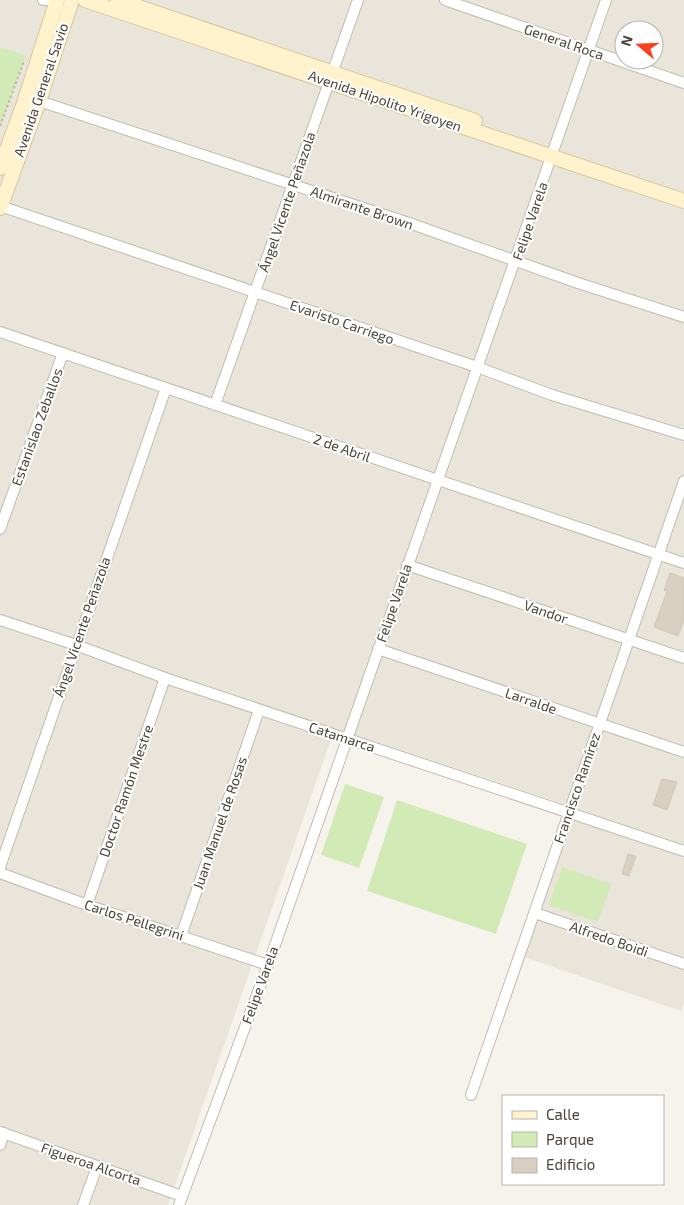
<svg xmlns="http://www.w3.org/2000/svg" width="684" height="1205" viewBox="0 0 684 1205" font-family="'Exo 2',sans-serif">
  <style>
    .residential { fill: #eae5da; fill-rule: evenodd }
    .green { fill: #d2eab5 }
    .building { fill: #d8cfc1; stroke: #d3c7b4 }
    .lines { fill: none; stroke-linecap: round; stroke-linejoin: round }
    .minor-casing { stroke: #c2bbae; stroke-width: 12 }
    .secondary-casing { stroke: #d6c79b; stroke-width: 16 }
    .path { stroke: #c4b79f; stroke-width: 2; stroke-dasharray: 2.5 2.5; stroke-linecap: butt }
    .minor { stroke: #fff; stroke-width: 10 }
    .secondary { stroke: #fff3cd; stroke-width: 14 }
    .labels { text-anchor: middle; stroke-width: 4; stroke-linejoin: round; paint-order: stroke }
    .street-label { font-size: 14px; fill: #4b4439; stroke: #fff }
  </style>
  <rect width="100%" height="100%" fill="#f6f3ec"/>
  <!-- residential -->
  <path class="residential" d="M0,0h684v1003l-3,8 -157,-54 49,-150 -238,-79 -167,477h-168zM624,30h30v30h-30z"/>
  <!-- green -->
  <g class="green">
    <polygon points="0,47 26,56 0,126"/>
    <polygon points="345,784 384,797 359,868 321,855"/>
    <polygon points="397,800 527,844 496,934 367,891"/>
    <polygon points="562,867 611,884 598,922 549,905"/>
  </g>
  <!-- building -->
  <g class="building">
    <polygon points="670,573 684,578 684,620 678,636 654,627 667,591 664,590"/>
    <polygon points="662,779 677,782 667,810 653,805"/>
    <polygon points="628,854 636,856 629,876 622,874"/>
  </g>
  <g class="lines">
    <!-- minor casing -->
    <g class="minor-casing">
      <g id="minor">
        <polyline points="43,0 47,0"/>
        <polyline points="445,0 684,83"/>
        <polyline points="39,101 409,223 578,283 684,317"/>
        <polyline points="0,206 477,367 552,395 684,435"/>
        <polyline points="0,332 684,563"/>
        <polyline points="215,405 358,0"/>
        <polyline points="0,529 63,353"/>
        <polyline points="407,565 684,658"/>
        <polyline points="0,620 76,645 165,678 684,851"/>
        <polyline points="378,649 684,752"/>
        <polyline points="0,867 166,388"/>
        <polyline points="0,873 87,905 268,965"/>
        <polyline points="87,905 165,678"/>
        <polyline points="535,913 684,964"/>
        <polyline points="181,936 259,710"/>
        <polyline points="471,1095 684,481"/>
        <polyline points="0,1132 182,1196"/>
        <polyline points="0,1145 4,1133"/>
        <polyline points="83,1205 97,1167"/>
        <polyline points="179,1205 268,965 606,0"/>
      </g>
    </g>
    <!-- secondary casing -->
    <g class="secondary-casing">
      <g id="secondary">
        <polyline points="85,0 684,201"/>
        <polyline points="118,0 475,121"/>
        <polyline points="0,168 24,103 57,0"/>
        <polyline points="0,208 39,101 72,0"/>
      </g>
    </g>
    <!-- path -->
    <polyline class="path" points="0,126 24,61"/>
    <!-- minor -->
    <use href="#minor" class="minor"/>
    <!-- secondary -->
    <use href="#secondary" class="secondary"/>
  </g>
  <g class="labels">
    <!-- street labels -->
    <g class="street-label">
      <text transform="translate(564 42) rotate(19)" y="5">General Roca</text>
      <text transform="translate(41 90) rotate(-71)" y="5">Avenida General Savio</text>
      <text transform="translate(385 101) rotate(19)" y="5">Avenida Hipolito Yrigoyen</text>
      <text transform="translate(287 202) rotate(-71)" y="5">Ángel Vicente Peñazola</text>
      <text transform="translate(362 208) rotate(19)" y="5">Almirante Brown</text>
      <text transform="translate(530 221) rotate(-71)" y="5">Felipe Varela</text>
      <text transform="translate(342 322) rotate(19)" y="5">Evaristo Carriego</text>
      <text transform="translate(37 427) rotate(-70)" y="5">Estanislao Zeballos</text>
      <text transform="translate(342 448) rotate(19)" y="5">2 de Abril</text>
      <text transform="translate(394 603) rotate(-71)" y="5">Felipe Varela</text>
      <text transform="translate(546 612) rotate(19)" y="5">Vandor</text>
      <text transform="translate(82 627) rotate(-71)" y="5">Ángel Vicente Peñazola</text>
      <text transform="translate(531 701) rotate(19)" y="5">Larralde</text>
      <text transform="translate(342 737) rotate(18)" y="5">Catamarca</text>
      <text transform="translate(577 788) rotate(-71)" y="5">Francisco Ramírez</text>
      <text transform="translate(126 791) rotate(-71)" y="5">Doctor Ramón Mestre</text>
      <text transform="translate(220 823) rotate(-71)" y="5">Juan Manuel de Rosas</text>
      <text transform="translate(134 920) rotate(18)" y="5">Carlos Pellegrini</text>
      <text transform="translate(609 939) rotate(19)" y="5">Alfredo Boidi</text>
      <text transform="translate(260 985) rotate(-70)" y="5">Felipe Varela</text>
      <text transform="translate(91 1164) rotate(19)" y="5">Figueroa Alcorta</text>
    </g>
  </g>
  <!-- legend -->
  <rect x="502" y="1095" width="162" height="90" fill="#ffffff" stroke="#b7b4b0"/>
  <rect x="512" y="1111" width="25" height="8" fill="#fff3cd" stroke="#b7b4b0"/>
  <text x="546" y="1120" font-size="15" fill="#4b4439">Calle</text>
  <rect x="512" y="1132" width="25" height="15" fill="#d2eab5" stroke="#b7b4b0"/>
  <text x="546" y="1145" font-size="15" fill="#4b4439">Parque</text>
  <rect x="512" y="1158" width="25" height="15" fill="#d8cfc1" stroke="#b7b4b0"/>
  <text x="546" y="1170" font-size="15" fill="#4b4439">Edificio</text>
  <!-- north arrow -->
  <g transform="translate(639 45) rotate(289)"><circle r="24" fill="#ffffff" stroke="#b7b4b0"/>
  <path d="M0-4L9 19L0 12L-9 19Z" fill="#fc3f1d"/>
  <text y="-8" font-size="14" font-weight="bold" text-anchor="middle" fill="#4b4439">N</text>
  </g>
</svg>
